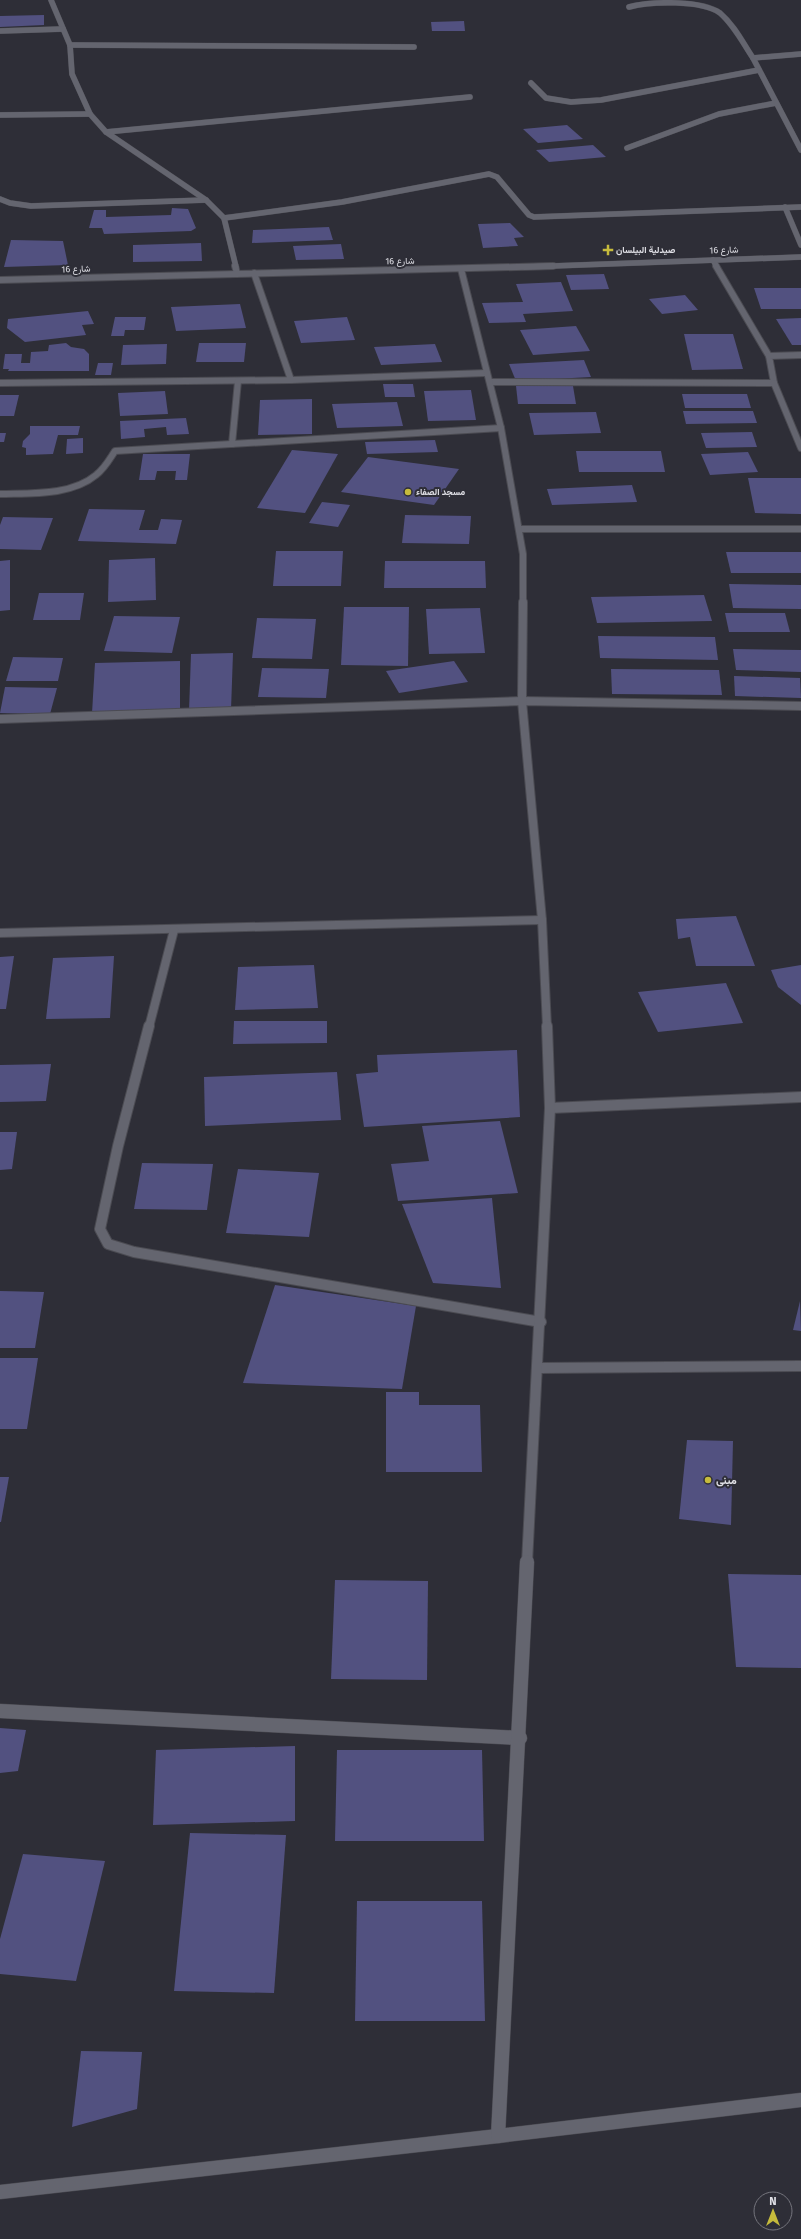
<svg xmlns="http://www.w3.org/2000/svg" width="801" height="2239" viewBox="0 0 801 2239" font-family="'Fira Sans',Vazirmatn,sans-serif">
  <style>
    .building { fill: #525180 }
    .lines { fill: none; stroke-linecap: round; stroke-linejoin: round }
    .minor-far4-casing { stroke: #4b4b52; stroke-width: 6 }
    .minor-far3-casing { stroke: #4b4b52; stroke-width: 8 }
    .minor-far2-casing { stroke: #4b4b52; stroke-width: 10 }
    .minor-far1-casing { stroke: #4b4b52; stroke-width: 12 }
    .minor-casing { stroke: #4b4b52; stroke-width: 15 }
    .tertiary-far4-casing { stroke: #4b4b52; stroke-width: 6 }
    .tertiary-far3-casing { stroke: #4b4b52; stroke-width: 8 }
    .tertiary-far2-casing { stroke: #4b4b52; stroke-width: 10 }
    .tertiary-far1-casing { stroke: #4b4b52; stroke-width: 12 }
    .tertiary-casing { stroke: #4b4b52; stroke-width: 15 }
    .minor-far4 { stroke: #64656f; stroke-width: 5.5 }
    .minor-far3 { stroke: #64656f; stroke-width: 6 }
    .minor-far2 { stroke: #64656f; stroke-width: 8 }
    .minor-far1 { stroke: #64656f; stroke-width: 10 }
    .minor { stroke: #64656f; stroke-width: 14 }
    .tertiary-far4 { stroke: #64656f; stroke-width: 5.5 }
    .tertiary-far3 { stroke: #64656f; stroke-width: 6 }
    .tertiary-far2 { stroke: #64656f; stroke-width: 8 }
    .tertiary-far1 { stroke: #64656f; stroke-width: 10 }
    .tertiary { stroke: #64656f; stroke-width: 14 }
    .poi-dot { fill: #c6bb3c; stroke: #2e2e37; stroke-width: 1.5 }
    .labels { text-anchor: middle; stroke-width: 4; stroke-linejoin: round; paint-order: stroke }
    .far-poi-label { font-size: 9px; font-weight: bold; fill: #e0e0e6; stroke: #2e2e37; text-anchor: start }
    .far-street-label { font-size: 9px; fill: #e0e0e6; stroke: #2e2e37 }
    .poi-label { font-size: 11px; font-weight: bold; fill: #e0e0e6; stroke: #2e2e37; text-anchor: start }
  </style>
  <rect width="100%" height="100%" fill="#2e2e37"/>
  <!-- building -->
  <g class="building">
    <polygon points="44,15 44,25 0,27 0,16"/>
    <polygon points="464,21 465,31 432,31 431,22"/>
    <polygon points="567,125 583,139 538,143 523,129"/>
    <polygon points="593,145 606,157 549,162 536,150"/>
    <polygon points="172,208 188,209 196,228 191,231 104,234 102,228 89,228 94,210 106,210 106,217 171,215"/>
    <polygon points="510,223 524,237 514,238 518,246 483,248 478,224"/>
    <polygon points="329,227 333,240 252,243 253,230"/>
    <polygon points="11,240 63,241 68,265 4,267"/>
    <polygon points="201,243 202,261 133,262 133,245"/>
    <polygon points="341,244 344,259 296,260 293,246"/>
    <polygon points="604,274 609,289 571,290 566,275"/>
    <polygon points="561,282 573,311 523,314 526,322 489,323 482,303 523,302 516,284"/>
    <polygon points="754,288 801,288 801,309 761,309"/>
    <polygon points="685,295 698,310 662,314 649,299"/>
    <polygon points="240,304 246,328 176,331 171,307"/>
    <polygon points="88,311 94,324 82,325 86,335 25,342 7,328 8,319"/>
    <polygon points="115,317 146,317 144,330 125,330 124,336 111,336"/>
    <polygon points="347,317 355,340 301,343 294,321"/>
    <polygon points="801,318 801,345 792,345 776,319"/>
    <polygon points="576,326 590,351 533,355 520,330"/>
    <polygon points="684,334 733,334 743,369 692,370"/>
    <polygon points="66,343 71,347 84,349 89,354 89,371 8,371 9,369 3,369 5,354 22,354 21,363 30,363 31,352 48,351 49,345"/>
    <polygon points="199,343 246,343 244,362 196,362"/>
    <polygon points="167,344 166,364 121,365 123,345"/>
    <polygon points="435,344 442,362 381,365 374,347"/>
    <polygon points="584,360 591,377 516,381 509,364"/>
    <polygon points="98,363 113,363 111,375 95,375"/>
    <polygon points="383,384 413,384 415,397 385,397"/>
    <polygon points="516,386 573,386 576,404 518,404"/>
    <polygon points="471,390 476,420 428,421 424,391"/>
    <polygon points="165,391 168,414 120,416 118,393"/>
    <polygon points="682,394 747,394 751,408 685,408"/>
    <polygon points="0,395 19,395 14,416 0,416"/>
    <polygon points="312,399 312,434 258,435 260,400"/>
    <polygon points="397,402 403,426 337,428 332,404"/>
    <polygon points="683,411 753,411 757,423 686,424"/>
    <polygon points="596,412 601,433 534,435 529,413"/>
    <polygon points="186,418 189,434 167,435 166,427 144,429 145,437 121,439 120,421"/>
    <polygon points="30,426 80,426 78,435 58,435 53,454 26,455 26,448 22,447 23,441 30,434"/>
    <polygon points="752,432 757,447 706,448 701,433"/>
    <polygon points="0,433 6,433 4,442 0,442"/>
    <polygon points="83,438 83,453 66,454 67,439"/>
    <polygon points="435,440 438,452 367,454 365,442"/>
    <polygon points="292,450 338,454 305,513 257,508"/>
    <polygon points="576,451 661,451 665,472 579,472"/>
    <polygon points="748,452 758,472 710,475 701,454"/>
    <polygon points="143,454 190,454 187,480 175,480 176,471 157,471 155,480 139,480"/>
    <polygon points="368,457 459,469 434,505 341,492"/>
    <polygon points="748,478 801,478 801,514 755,513"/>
    <polygon points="632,485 637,502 552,505 547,489"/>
    <polygon points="322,502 350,505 338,527 309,523"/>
    <polygon points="89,509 145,510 139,530 158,530 161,519 182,520 176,544 78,541"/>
    <polygon points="405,515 471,516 469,544 402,543"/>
    <polygon points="3,517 53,518 41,550 0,549 0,525"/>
    <polygon points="276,551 343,551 341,586 273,586"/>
    <polygon points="726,552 801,552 801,573 731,573"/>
    <polygon points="155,558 156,600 108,602 109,560"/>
    <polygon points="10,560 10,610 0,611 0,561"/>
    <polygon points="385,561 485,561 486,588 384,588"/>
    <polygon points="729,584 801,585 801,609 733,608"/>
    <polygon points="39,593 84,593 80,620 33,620"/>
    <polygon points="704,595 712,621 597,623 591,597"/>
    <polygon points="344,607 409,607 408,666 341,665"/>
    <polygon points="480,608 485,653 429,654 426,609"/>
    <polygon points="725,613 785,613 790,632 729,632"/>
    <polygon points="114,616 180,617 172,653 104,651"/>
    <polygon points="257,618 316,619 312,659 252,658"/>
    <polygon points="598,636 715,637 718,660 600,658"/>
    <polygon points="733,649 801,650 801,672 736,670"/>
    <polygon points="233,653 231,710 189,711 191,654"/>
    <polygon points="13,657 63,658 58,681 6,681"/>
    <polygon points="180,661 180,710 92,713 95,663"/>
    <polygon points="454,661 468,682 399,693 386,671"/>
    <polygon points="262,668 329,669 326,698 258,697"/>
    <polygon points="611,669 719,670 722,695 612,694"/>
    <polygon points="734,676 800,678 801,698 735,696"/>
    <polygon points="5,687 57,688 50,714 0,713"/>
    <polygon points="736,916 755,966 696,966 690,937 678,939 676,919"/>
    <polygon points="14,956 6,1009 0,1009 0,957"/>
    <polygon points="114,956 110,1018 46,1019 53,958"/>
    <polygon points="314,965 318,1008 235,1010 238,967"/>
    <polygon points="801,965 801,1005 778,987 771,970"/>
    <polygon points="726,983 743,1023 658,1032 638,992"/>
    <polygon points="234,1021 327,1021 327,1043 233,1044"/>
    <polygon points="517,1050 520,1117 364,1127 356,1074 378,1072 377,1055"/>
    <polygon points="51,1064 46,1101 0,1102 0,1065"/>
    <polygon points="337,1072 341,1120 205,1126 204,1077"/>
    <polygon points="500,1121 518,1193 398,1201 391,1164 429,1161 422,1126"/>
    <polygon points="0,1132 17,1132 12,1169 0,1170"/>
    <polygon points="142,1163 213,1164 207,1210 134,1209"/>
    <polygon points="238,1169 319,1173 309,1237 226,1233"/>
    <polygon points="492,1198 501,1288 433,1283 402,1204"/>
    <polygon points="275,1285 416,1306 402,1389 243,1383"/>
    <polygon points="0,1291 44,1292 35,1348 0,1348"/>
    <polygon points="800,1301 801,1331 793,1330"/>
    <polygon points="0,1358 38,1358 27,1429 0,1429"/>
    <polygon points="386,1392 419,1392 419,1405 480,1405 482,1472 386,1472"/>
    <polygon points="687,1440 733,1441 731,1525 679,1519"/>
    <polygon points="0,1477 9,1477 1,1522 0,1522"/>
    <polygon points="728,1574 801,1575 801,1668 736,1667"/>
    <polygon points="335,1580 428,1581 427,1680 331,1679"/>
    <polygon points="0,1728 26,1730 18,1771 0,1773"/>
    <polygon points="295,1746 295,1821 153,1825 156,1750"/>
    <polygon points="337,1750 482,1750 484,1841 335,1841"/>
    <polygon points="190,1833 286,1835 274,1993 174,1991"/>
    <polygon points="23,1854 105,1861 76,1981 0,1974 0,1939"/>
    <polygon points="357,1901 482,1901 485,2021 355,2021"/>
    <polygon points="81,2051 142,2052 137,2109 72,2127"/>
  </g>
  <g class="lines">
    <!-- minor-far4 casing -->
    <g class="minor-far4-casing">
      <g id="minor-far4">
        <polyline points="51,0 70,45 72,74 90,114 106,132 206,200 224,218 236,267"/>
        <path d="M629,7c23,-6 72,-7 91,6 14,12 23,30 33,45"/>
        <polyline points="0,31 63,29"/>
        <polyline points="70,45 414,47"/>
        <polyline points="801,54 753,58 801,150"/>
        <polyline points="531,83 546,98 571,102 601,100 759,70"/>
        <polyline points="0,115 90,114"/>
        <polyline points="106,132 470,97"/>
        <polyline points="627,148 719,114 776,103"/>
        <polyline points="0,199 10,203 31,206 206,200"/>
        <polyline points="785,207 801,245"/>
        <polyline points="224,218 342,202 489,174 497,177 529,215 534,217 801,207"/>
        <polyline points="713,260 717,267"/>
      </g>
    </g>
    <!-- minor-far3 casing -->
    <g class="minor-far3-casing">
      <g id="minor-far3">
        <polyline points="235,266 237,273"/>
        <polyline points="716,266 769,356"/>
        <polyline points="254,273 291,380"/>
        <polyline points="490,382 774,383 769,356 801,355"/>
        <polyline points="0,383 291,380 486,373"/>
        <polyline points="774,383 801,448"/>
        <polyline points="232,444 238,381"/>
        <path d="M0,494c30,-1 71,2 96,-19 9,-7 13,-15 19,-24l386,-23"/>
        <polyline points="519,529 801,529"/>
      </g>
    </g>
    <!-- minor-far2 casing -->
    <g class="minor-far2-casing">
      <g id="minor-far2">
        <polyline points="0,719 522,701 801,706"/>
        <polyline points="0,933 542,920"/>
        <polyline points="149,1027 174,930"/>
      </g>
    </g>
    <!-- minor-far1 casing -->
    <g class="minor-far1-casing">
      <g id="minor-far1">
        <polyline points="149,1026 118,1146 100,1229 108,1244 134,1252 541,1322"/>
        <polyline points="550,1108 801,1097"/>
        <polyline points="539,1368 801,1366"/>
      </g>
    </g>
    <!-- minor casing -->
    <g class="minor-casing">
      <g id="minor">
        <polyline points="0,1711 520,1738"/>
        <polyline points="0,2192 498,2136"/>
      </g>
    </g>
    <!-- tertiary-far4 casing -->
    <g class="tertiary-far4-casing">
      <polyline id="tertiary-far4" points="525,267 801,257"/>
    </g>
    <!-- tertiary-far3 casing -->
    <g class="tertiary-far3-casing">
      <g id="tertiary-far3">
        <polyline points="461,269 501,428 523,554 523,603"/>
        <polyline points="0,280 553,266"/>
      </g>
    </g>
    <!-- tertiary-far2 casing -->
    <g class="tertiary-far2-casing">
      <polyline id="tertiary-far2" points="523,602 522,701 542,920 547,1027"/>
    </g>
    <!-- tertiary-far1 casing -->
    <g class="tertiary-far1-casing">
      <polyline id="tertiary-far1" points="527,1563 550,1108 547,1026"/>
    </g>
    <!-- tertiary casing -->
    <g class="tertiary-casing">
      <polyline id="tertiary" points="527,1562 498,2136 801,2100"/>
    </g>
    <!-- minor-far4 -->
    <use href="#minor-far4" class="minor-far4"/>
    <!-- minor-far3 -->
    <use href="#minor-far3" class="minor-far3"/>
    <!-- minor-far2 -->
    <use href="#minor-far2" class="minor-far2"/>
    <!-- minor-far1 -->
    <use href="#minor-far1" class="minor-far1"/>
    <!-- minor -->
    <use href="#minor" class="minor"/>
    <!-- tertiary-far4 -->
    <use href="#tertiary-far4" class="tertiary-far4"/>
    <!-- tertiary-far3 -->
    <use href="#tertiary-far3" class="tertiary-far3"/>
    <!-- tertiary-far2 -->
    <use href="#tertiary-far2" class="tertiary-far2"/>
    <!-- tertiary-far1 -->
    <use href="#tertiary-far1" class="tertiary-far1"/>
    <!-- tertiary -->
    <use href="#tertiary" class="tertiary"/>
  </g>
  <!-- markers -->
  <g class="poi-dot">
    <path d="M606 244h4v4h4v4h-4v4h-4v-4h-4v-4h4z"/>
    <circle cx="408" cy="492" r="4"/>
    <circle cx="708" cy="1480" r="4"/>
  </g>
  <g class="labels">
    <!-- far-poi labels -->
    <g class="far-poi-label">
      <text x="616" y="253">صيدلية البيلسان</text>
      <text x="416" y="495">مسجد الصفاء</text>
    </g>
    <!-- far-street labels -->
    <g class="far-street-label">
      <text transform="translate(724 250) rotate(-2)" y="3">شارع 16</text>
      <text transform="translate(400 261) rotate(-1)" y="3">شارع 16</text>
      <text transform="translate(76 269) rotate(-2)" y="3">شارع 16</text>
    </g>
    <!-- poi labels -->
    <g class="poi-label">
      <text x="716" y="1484">مبنى</text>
    </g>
  </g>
  <!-- north arrow -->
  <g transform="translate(773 2211)"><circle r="19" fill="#2e2e37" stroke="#75757d"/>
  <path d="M0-3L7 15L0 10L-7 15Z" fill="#c6bb3c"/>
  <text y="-6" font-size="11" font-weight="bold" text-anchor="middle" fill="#e0e0e6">N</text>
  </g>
</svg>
